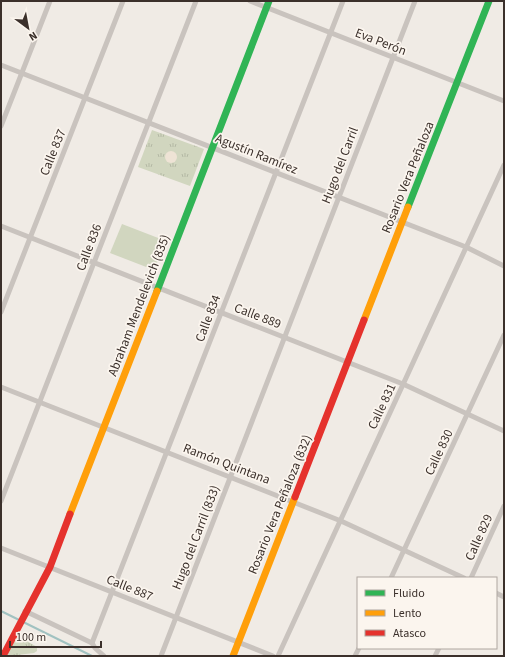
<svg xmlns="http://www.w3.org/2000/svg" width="505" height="657" viewBox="0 0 505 657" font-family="'Source Sans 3',sans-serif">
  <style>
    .park { fill: url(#park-tufts) }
    .pitch { fill: #d1d6bf }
    .plaza { fill: #eee3d5 }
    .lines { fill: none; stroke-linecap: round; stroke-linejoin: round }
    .stream { stroke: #a1c2c1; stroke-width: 2 }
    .street { stroke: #c9c3be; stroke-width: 5 }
    .fast { stroke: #30b455; stroke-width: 7 }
    .slow { stroke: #ff9f0a; stroke-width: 7 }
    .jam { stroke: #e5322d; stroke-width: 7 }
    .labels { text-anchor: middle; stroke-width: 3.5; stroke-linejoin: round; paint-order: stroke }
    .street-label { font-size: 13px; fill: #3b302b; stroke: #fbf5ee }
  </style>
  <defs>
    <pattern id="park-tufts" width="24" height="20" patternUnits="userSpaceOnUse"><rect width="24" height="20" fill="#d1d6bf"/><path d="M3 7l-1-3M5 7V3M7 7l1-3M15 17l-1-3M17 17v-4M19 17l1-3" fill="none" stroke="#b4b8a4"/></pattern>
  </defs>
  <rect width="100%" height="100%" fill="#f0ebe5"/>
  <!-- park -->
  <g class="park">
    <polygon points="152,130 204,149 190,186 138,167"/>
    <polygon points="18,636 37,647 37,651 34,653 9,656 7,653"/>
  </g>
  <!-- pitch -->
  <polygon class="pitch" points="122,224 166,241 154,270 110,253"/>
  <!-- plaza -->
  <circle class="plaza" cx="171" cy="157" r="6"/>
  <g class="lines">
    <!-- stream -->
    <polyline class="stream" points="1,611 92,656"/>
    <!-- street -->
    <g class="street">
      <polyline points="250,1 504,101"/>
      <polyline points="1,65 466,247 504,266"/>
      <polyline points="1,126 50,1"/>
      <polyline points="1,226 403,384 504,431"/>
      <polyline points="1,312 123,1"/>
      <polyline points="1,387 293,502 341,521 464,578"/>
      <polyline points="1,501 196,1"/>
      <polyline points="1,548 273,656"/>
      <polyline points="391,578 504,335"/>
      <polyline points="471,578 504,506"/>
      <polyline points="496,593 504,597"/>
      <polyline points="25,611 92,643 95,648 104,656"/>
      <polyline points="92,643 343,1"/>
      <polyline points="161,656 415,1"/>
      <polyline points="278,656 504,165"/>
      <polyline points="355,656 359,648"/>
      <polyline points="435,656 439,648"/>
    </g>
    <!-- fast -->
    <g class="fast">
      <polyline points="408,207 489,1"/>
      <polyline points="157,291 269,1"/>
    </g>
    <!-- slow -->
    <g class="slow">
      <polyline points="364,320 408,207"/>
      <polyline points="70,514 157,291"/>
      <polyline points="233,656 295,497"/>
    </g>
    <!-- jam -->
    <g class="jam">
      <polyline points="295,497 364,320"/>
      <polyline points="3,656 50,567 70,514"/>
    </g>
  </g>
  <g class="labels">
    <!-- street labels -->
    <g class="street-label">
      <text transform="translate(381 41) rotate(21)" y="5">Eva Perón</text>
      <text transform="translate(52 152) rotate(-68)" y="5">Calle 837</text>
      <text transform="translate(257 153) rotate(22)" y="5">Agustín Ramírez</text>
      <text transform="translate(339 165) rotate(-69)" y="5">Hugo del Carril</text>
      <text transform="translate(407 177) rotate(-68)" y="5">Rosario Vera Peñaloza</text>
      <text transform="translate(88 247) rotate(-69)" y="5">Calle 836</text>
      <text transform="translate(138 305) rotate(-69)" y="5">Abraham Mendelevich (835)</text>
      <text transform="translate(258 315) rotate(21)" y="5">Calle 889</text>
      <text transform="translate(207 318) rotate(-69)" y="5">Calle 834</text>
      <text transform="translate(381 406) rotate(-65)" y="5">Calle 831</text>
      <text transform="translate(438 452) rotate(-65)" y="5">Calle 830</text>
      <text transform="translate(227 463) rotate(21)" y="5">Ramón Quintana</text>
      <text transform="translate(279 504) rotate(-68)" y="5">Rosario Vera Peñaloza (832)</text>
      <text transform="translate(195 537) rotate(-69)" y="5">Hugo del Carril (833)</text>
      <text transform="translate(478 537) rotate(-66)" y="5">Calle 829</text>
      <text transform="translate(130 587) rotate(22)" y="5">Calle 887</text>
    </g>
  </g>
  <!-- border -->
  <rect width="505" height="657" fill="none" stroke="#3b302b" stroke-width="4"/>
  <!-- legend -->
  <rect x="357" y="577" width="140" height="72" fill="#fbf5ee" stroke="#aea6a0"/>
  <rect x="365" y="590" width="20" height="6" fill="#30b455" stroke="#aea6a0"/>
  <text x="393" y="597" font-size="12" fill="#3b302b">Fluido</text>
  <rect x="365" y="610" width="20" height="6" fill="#ff9f0a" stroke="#aea6a0"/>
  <text x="393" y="617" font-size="12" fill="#3b302b">Lento</text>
  <rect x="365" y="630" width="20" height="6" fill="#e5322d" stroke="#aea6a0"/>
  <text x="393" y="637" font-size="12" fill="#3b302b">Atasco</text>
  <!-- north arrow -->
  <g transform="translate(28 28) rotate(148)" stroke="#fbf5ee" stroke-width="3" paint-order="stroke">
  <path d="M0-3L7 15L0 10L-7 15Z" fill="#3b302b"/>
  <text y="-6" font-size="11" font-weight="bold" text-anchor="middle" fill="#3b302b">N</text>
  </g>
  <!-- scale -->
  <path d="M10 641v6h91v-6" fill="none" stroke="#3b302b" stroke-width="2"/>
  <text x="16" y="641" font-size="12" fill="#3b302b" stroke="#fbf5ee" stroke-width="3" paint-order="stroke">100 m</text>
</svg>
